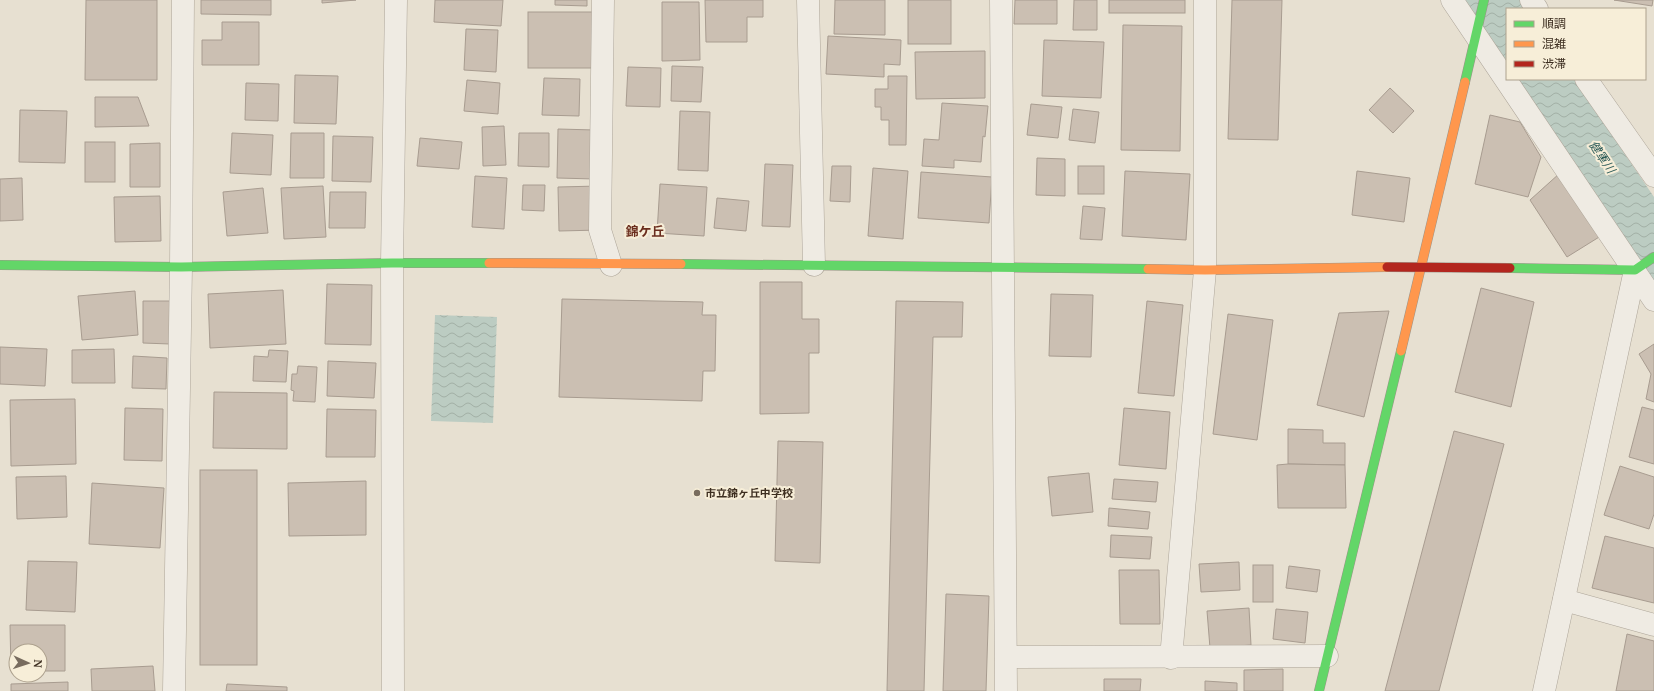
<svg xmlns="http://www.w3.org/2000/svg" width="1654" height="691" viewBox="0 0 1654 691" font-family="'PT Serif','Noto Sans JP',serif">
  <style>
    .water { fill: url(#water-waves) }
    .building { fill: #cbbfb2; stroke: #a89c90 }
    .lines { fill: none; stroke-linecap: round; stroke-linejoin: round }
    .street-casing { stroke: #ada599; stroke-width: 23 }
    .fast-casing { stroke: #9c958a; stroke-width: 10 }
    .slow-casing { stroke: #9c958a; stroke-width: 10 }
    .jam-casing { stroke: #9c958a; stroke-width: 10 }
    .street { stroke: #efebe3; stroke-width: 22 }
    .fast { stroke: #63d668; stroke-width: 9 }
    .slow { stroke: #ff974d; stroke-width: 9 }
    .jam { stroke: #b3261e; stroke-width: 9 }
    .poi-dot { fill: #786c5e; stroke: #f7eed8; stroke-width: 1.5 }
    .labels { text-anchor: middle; stroke-width: 4; stroke-linejoin: round; paint-order: stroke }
    .poi-label { font-size: 11px; font-weight: bold; fill: #3d2e20; stroke: #f7eed8; text-anchor: start }
    .water-label { font-size: 12px; font-style: italic; fill: #2f5d5a; stroke: #f7eed8 }
    .quarter-label { font-size: 13px; font-weight: bold; fill: #6b2e1e; stroke: #f7eed8 }
  </style>
  <defs>
    <pattern id="water-waves" width="16" height="10" patternUnits="userSpaceOnUse"><rect width="16" height="10" fill="#bcccc2"/><path d="M0 5q4-4 8 0t8 0" fill="none" stroke="#a2b0a6"/></pattern>
  </defs>
  <rect width="100%" height="100%" fill="#e7e0d1"/>
  <!-- water -->
  <g class="water">
    <polygon points="1464,0 1521,0 1527,9 1507,9 1507,65"/>
    <polygon points="1517,79 1574,79 1654,197 1654,283"/>
    <polygon points="435,315 497,317 493,423 431,421"/>
  </g>
  <!-- building -->
  <g class="building">
    <polygon points="86,0 157,0 157,80 85,80"/>
    <polygon points="201,0 271,0 271,15 201,14"/>
    <polygon points="322,0 356,0 322,3"/>
    <polygon points="435,0 503,0 501,26 434,22"/>
    <polygon points="555,0 587,0 587,6 555,5"/>
    <polygon points="705,0 763,0 763,17 747,17 747,42 706,42"/>
    <polygon points="835,0 885,0 885,35 834,34"/>
    <rect x="908" y="0" width="43" height="44"/>
    <polygon points="1015,0 1057,0 1057,24 1014,24"/>
    <polygon points="1074,0 1097,0 1097,30 1073,30"/>
    <rect x="1109" y="0" width="76" height="13"/>
    <polygon points="1232,0 1282,0 1278,140 1228,139"/>
    <polygon points="1614,0 1653,0 1652,6"/>
    <polygon points="662,2 699,2 700,60 662,61"/>
    <rect x="528" y="12" width="68" height="56"/>
    <polygon points="222,22 259,22 259,65 202,65 202,40 222,40"/>
    <polygon points="1123,25 1182,26 1180,151 1121,150"/>
    <polygon points="466,29 498,30 496,72 464,70"/>
    <polygon points="828,36 901,40 900,65 884,64 884,77 826,74"/>
    <polygon points="1044,40 1104,42 1101,98 1042,96"/>
    <polygon points="985,51 985,98 916,99 915,52"/>
    <polygon points="672,66 703,67 701,102 671,101"/>
    <polygon points="628,67 661,68 660,107 626,106"/>
    <polygon points="295,75 338,76 336,124 294,123"/>
    <polygon points="888,76 907,76 906,145 889,145 889,120 881,120 881,107 875,107 875,89 888,89"/>
    <polygon points="544,78 580,79 579,116 542,115"/>
    <polygon points="467,80 500,83 498,114 464,111"/>
    <polygon points="246,83 279,84 278,121 245,120"/>
    <polygon points="1390,88 1414,111 1393,133 1369,110"/>
    <polygon points="95,97 138,97 149,126 95,127"/>
    <polygon points="942,103 988,106 985,137 983,136 981,162 954,160 954,168 922,166 924,139 939,140"/>
    <polygon points="1031,104 1062,107 1058,138 1027,135"/>
    <polygon points="1073,109 1099,112 1095,143 1069,140"/>
    <polygon points="20,110 67,111 65,163 19,162"/>
    <polygon points="680,111 710,112 708,171 678,170"/>
    <polygon points="1490,115 1520,122 1541,157 1528,197 1475,184"/>
    <polygon points="504,126 506,165 483,166 482,127"/>
    <polygon points="558,129 595,130 595,179 557,178"/>
    <polygon points="232,133 273,135 271,175 230,173"/>
    <polygon points="291,133 324,133 324,178 290,178"/>
    <polygon points="519,133 549,133 549,167 518,166"/>
    <polygon points="333,136 373,137 371,182 332,181"/>
    <polygon points="420,138 462,142 459,169 417,166"/>
    <rect x="85" y="142" width="30" height="40"/>
    <polygon points="160,143 160,187 130,187 130,144"/>
    <polygon points="1037,158 1065,159 1065,196 1036,195"/>
    <polygon points="765,164 793,165 790,227 762,226"/>
    <polygon points="832,166 851,166 850,202 830,201"/>
    <rect x="1078" y="166" width="26" height="28"/>
    <polygon points="873,168 908,171 903,239 868,236"/>
    <polygon points="1125,171 1190,174 1186,240 1122,236"/>
    <polygon points="1357,171 1410,178 1404,222 1352,215"/>
    <polygon points="921,172 992,177 989,223 918,218"/>
    <polygon points="1560,173 1604,234 1567,257 1530,200"/>
    <polygon points="475,176 507,178 504,229 472,227"/>
    <polygon points="22,178 23,220 0,221 0,179"/>
    <polygon points="660,184 707,187 704,236 657,233"/>
    <polygon points="523,185 545,185 544,211 522,210"/>
    <polygon points="323,186 326,237 284,239 281,188"/>
    <polygon points="599,186 600,230 559,231 558,187"/>
    <polygon points="263,188 268,233 227,236 223,192"/>
    <polygon points="330,192 366,192 365,228 329,228"/>
    <polygon points="160,196 161,241 115,242 114,197"/>
    <polygon points="717,198 749,201 746,231 714,228"/>
    <polygon points="1083,206 1105,208 1102,240 1080,239"/>
    <polygon points="760,282 802,282 802,319 819,319 819,353 809,353 809,413 760,414"/>
    <polygon points="327,284 372,285 371,345 325,344"/>
    <polygon points="1481,288 1534,302 1511,407 1455,392"/>
    <polygon points="283,290 286,344 210,348 208,294"/>
    <polygon points="135,291 138,335 82,340 78,296"/>
    <polygon points="1051,294 1093,295 1091,357 1049,356"/>
    <polygon points="562,299 703,302 702,315 716,315 715,371 703,371 702,401 559,397"/>
    <polygon points="143,301 171,301 170,344 143,343"/>
    <polygon points="896,301 963,302 962,337 933,337 924,691 887,691"/>
    <polygon points="1147,301 1183,305 1174,396 1138,393"/>
    <polygon points="1389,311 1364,417 1317,405 1339,313"/>
    <polygon points="1228,314 1273,320 1257,440 1213,434"/>
    <polygon points="1654,344 1654,402 1646,399 1651,374 1639,354"/>
    <polygon points="0,347 47,349 45,386 0,384"/>
    <polygon points="114,349 115,383 72,383 72,350"/>
    <polygon points="269,350 288,351 286,382 253,381 254,356 268,357"/>
    <polygon points="133,356 167,358 166,389 132,388"/>
    <polygon points="328,361 376,363 374,398 327,396"/>
    <polygon points="298,366 317,367 315,402 293,401 294,391 291,390 292,374 297,374"/>
    <polygon points="214,392 287,393 287,449 213,448"/>
    <polygon points="75,399 76,464 11,466 10,400"/>
    <polygon points="1642,407 1654,410 1654,464 1629,457"/>
    <polygon points="125,408 163,409 162,461 124,460"/>
    <polygon points="1124,408 1170,412 1166,469 1119,465"/>
    <polygon points="327,409 376,410 375,457 326,457"/>
    <polygon points="1288,429 1323,430 1323,443 1345,443 1345,465 1288,464"/>
    <polygon points="1454,431 1504,444 1439,691 1385,691"/>
    <polygon points="778,441 823,442 820,563 775,561"/>
    <polygon points="1288,464 1345,465 1346,508 1278,508 1277,465"/>
    <polygon points="1620,466 1654,477 1654,514 1649,529 1604,515"/>
    <rect x="200" y="470" width="57" height="195"/>
    <polygon points="1089,473 1093,512 1052,516 1048,477"/>
    <polygon points="66,476 67,517 17,519 16,477"/>
    <polygon points="1114,479 1158,482 1156,502 1112,499"/>
    <polygon points="366,481 366,535 289,536 288,483"/>
    <polygon points="92,483 164,488 160,548 89,544"/>
    <polygon points="1109,508 1150,512 1148,529 1108,526"/>
    <polygon points="1111,535 1152,537 1150,559 1110,557"/>
    <polygon points="1605,536 1654,548 1654,603 1592,588"/>
    <polygon points="28,561 77,562 75,612 26,610"/>
    <polygon points="1239,562 1240,590 1201,592 1199,564"/>
    <rect x="1253" y="565" width="20" height="37"/>
    <polygon points="1289,566 1320,570 1317,592 1286,588"/>
    <polygon points="1119,570 1159,570 1160,624 1120,624"/>
    <polygon points="946,594 989,596 986,691 943,691"/>
    <polygon points="1249,608 1251,645 1210,648 1207,611"/>
    <polygon points="1276,609 1308,612 1305,643 1273,639"/>
    <polygon points="10,625 65,625 65,671 40,671 40,651 16,651 16,671 11,671"/>
    <polygon points="1627,634 1654,641 1654,691 1616,691"/>
    <polygon points="153,666 155,691 92,691 91,669"/>
    <polygon points="1283,669 1283,691 1244,691 1244,670"/>
    <polygon points="1104,679 1141,679 1140,691 1104,691"/>
    <polygon points="1205,681 1237,683 1237,691 1205,691"/>
    <polygon points="68,682 68,691 11,691 11,684"/>
    <polygon points="227,684 287,687 287,691 226,691"/>
  </g>
  <g class="lines">
    <!-- street casing -->
    <g class="street-casing">
      <g id="street">
        <polyline points="603,0 600,230 611,265"/>
        <polyline points="808,0 814,265"/>
        <polyline points="1001,0 1006,691"/>
        <polyline points="1452,0 1654,300"/>
        <polyline points="1531,0 1537,9"/>
        <polyline points="1586,79 1654,176"/>
        <polyline points="1564,600 1654,625"/>
        <polyline points="1007,657 1327,656"/>
        <polyline points="1171,658 1205,270 1205,0"/>
        <polyline points="174,691 181,267 183,0"/>
        <polyline points="393,691 392,263 396,0"/>
        <polyline points="1544,691 1635,270"/>
      </g>
    </g>
    <!-- fast casing -->
    <g class="fast-casing">
      <g id="fast">
        <polyline points="1465,82 1484,0"/>
        <polyline points="681,264 1148,269"/>
        <polyline points="0,265 181,267 392,263 489,263"/>
        <polyline points="1510,268 1635,270 1654,257"/>
        <polyline points="1319,691 1401,351"/>
      </g>
    </g>
    <!-- slow casing -->
    <g class="slow-casing">
      <g id="slow">
        <polyline points="489,263 681,264"/>
        <polyline points="1148,269 1205,270 1387,267"/>
        <polyline points="1401,351 1465,82"/>
      </g>
    </g>
    <!-- jam casing -->
    <g class="jam-casing">
      <polyline id="jam" points="1387,267 1510,268"/>
    </g>
    <!-- street -->
    <use href="#street" class="street"/>
    <!-- fast -->
    <use href="#fast" class="fast"/>
    <!-- slow -->
    <use href="#slow" class="slow"/>
    <!-- jam -->
    <use href="#jam" class="jam"/>
  </g>
  <!-- markers -->
  <circle class="poi-dot" cx="697" cy="493" r="4"/>
  <g class="labels">
    <!-- poi labels -->
    <g class="poi-label">
      <text x="705" y="497">市立錦ヶ丘中学校</text>
    </g>
    <!-- water labels -->
    <g class="water-label">
      <text transform="translate(1602 157) rotate(56)" y="4">健軍川</text>
    </g>
    <!-- quarter labels -->
    <g class="quarter-label">
      <text x="645" y="236">錦ケ丘</text>
    </g>
  </g>
  <!-- legend -->
  <rect x="1506" y="8" width="140" height="72" fill="#f7eed8" stroke="#ada18e"/>
  <rect x="1514" y="21" width="20" height="6" fill="#63d668" stroke="#ada18e"/>
  <text x="1542" y="28" font-size="12" fill="#3d2e20">順調</text>
  <rect x="1514" y="41" width="20" height="6" fill="#ff974d" stroke="#ada18e"/>
  <text x="1542" y="48" font-size="12" fill="#3d2e20">混雑</text>
  <rect x="1514" y="61" width="20" height="6" fill="#b3261e" stroke="#ada18e"/>
  <text x="1542" y="68" font-size="12" fill="#3d2e20">渋滞</text>
  <!-- north arrow -->
  <g transform="translate(28 663) rotate(93)"><circle r="19" fill="#f7eed8" stroke="#ada18e"/>
  <path d="M0-3L7 15L0 10L-7 15Z" fill="#786c5e"/>
  <text y="-6" font-size="11" font-weight="bold" text-anchor="middle" fill="#3d2e20">N</text>
  </g>
</svg>
